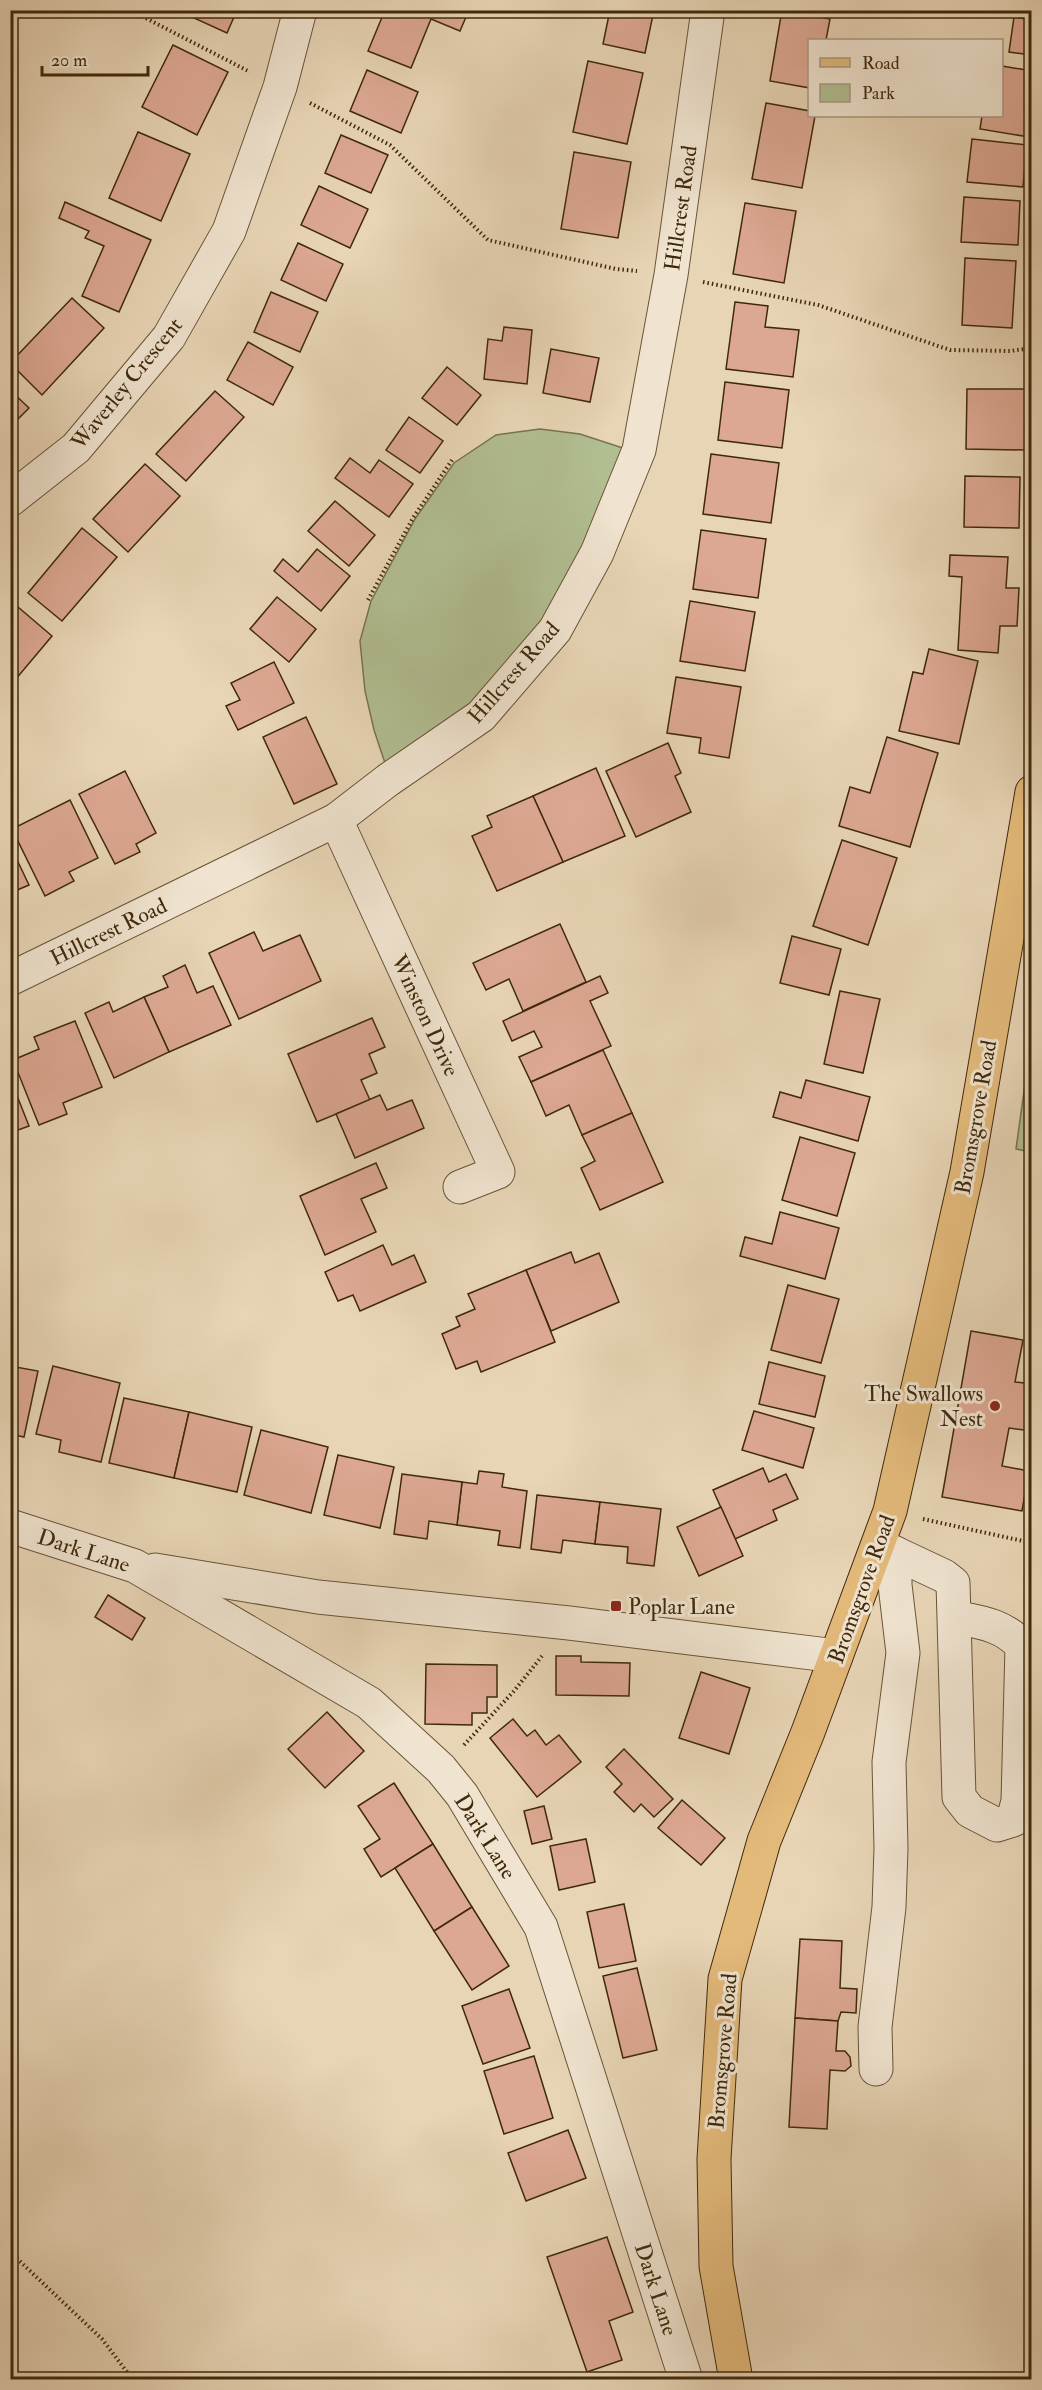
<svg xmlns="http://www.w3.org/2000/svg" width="1042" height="2390" viewBox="0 0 1042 2390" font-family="'IM FELL Double Pica',serif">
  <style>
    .green { fill: #b1be92; stroke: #78744e; stroke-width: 1.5 }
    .building { fill: #dda893; stroke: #3f290b; stroke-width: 1.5 }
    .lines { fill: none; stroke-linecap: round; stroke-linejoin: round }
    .minor-casing { stroke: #695436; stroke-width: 35 }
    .major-casing { stroke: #3f290b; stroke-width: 35 }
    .path { stroke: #3f290b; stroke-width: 4; stroke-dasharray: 1.5 3; stroke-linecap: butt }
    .minor { stroke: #f0e4d0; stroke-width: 33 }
    .major { stroke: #e4ba7b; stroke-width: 33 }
    .poi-dot { fill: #8f2418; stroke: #f0e4d0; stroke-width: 2 }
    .labels { text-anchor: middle; stroke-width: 6; stroke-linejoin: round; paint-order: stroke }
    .street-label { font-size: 22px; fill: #3f290b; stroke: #f0e4d0 }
    .poi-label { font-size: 22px; fill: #3f290b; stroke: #f0e4d0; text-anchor: end }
  </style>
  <rect width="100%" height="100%" fill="#e8d5b6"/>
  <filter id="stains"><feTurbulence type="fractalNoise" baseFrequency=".00333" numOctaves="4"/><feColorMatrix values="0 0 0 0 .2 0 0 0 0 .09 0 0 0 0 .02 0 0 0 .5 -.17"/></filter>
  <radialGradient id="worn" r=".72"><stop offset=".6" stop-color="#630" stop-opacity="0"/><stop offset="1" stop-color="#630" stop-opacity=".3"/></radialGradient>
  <!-- green -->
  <g class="green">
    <polygon points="540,429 580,434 635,452 595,551 479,713 389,775 374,730 365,691 360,641 371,601 415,519 454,463 496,435"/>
    <polygon points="1031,1041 1031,1152 1016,1149"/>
  </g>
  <!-- building -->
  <g class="building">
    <polygon points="185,10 237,10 227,33 183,13"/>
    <polygon points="385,10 469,10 460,31 431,19 411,68 368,51"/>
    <polygon points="610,10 654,10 645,53 603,44"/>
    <polygon points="782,10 830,19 826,40 810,40 810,88 770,81"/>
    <polygon points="1014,17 1032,20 1032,55 1009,52"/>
    <polygon points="173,45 228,72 197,135 142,107"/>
    <polygon points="588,61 643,73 627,144 573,132"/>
    <polygon points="1002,66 1032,71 1032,122 1029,137 980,129 982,116 1002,116"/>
    <polygon points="367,70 418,92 401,133 350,111"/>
    <polygon points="766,103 810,111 810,116 815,116 802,188 752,179"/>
    <polygon points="138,132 190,154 161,221 109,198"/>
    <polygon points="341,135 388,155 371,193 325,173"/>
    <polygon points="972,139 1027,145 1023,187 967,182"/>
    <polygon points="574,152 631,162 618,238 561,229"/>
    <polygon points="319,186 368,209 350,248 301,225"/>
    <polygon points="964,197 1020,201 1018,245 961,242"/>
    <polygon points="65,202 151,240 119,312 82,296 104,246 85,238 89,231 59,218"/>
    <polygon points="745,203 796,211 784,283 733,274"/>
    <polygon points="298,243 343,264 326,301 281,280"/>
    <polygon points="965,258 1016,261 1012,328 962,325"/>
    <polygon points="271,292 318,312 300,352 254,332"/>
    <polygon points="72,298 104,328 42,395 10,363"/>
    <polygon points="735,302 768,306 765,327 799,330 793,377 726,369"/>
    <polygon points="504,327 532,330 527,384 484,379 488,339 502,341"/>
    <polygon points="248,342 293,367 273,405 227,380"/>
    <polygon points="551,349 599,358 590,402 543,393"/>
    <polygon points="447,367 481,395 457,425 422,398"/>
    <polygon points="725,382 789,390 782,448 718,440"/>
    <polygon points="967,389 1025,389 1025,450 966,449"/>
    <polygon points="10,390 29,408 10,427"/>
    <polygon points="215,391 244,417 186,481 156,454"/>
    <polygon points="409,417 443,441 420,473 386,450"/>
    <polygon points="711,454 779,463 771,523 703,514"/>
    <polygon points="350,458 370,473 379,460 413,484 389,517 335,478"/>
    <polygon points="145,464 180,496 128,552 93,519"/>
    <polygon points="965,476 1020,477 1019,528 964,527"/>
    <polygon points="335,501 375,535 349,566 308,531"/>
    <polygon points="82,528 117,557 62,621 28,593"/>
    <polygon points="701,530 766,539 758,598 693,589"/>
    <polygon points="317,549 350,576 321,611 274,571 283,559 298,572"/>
    <polygon points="950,555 1008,557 1006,588 1019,588 1017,626 1000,626 998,653 958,650 962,577 949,576"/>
    <polygon points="277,597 316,629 289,662 250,629"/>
    <polygon points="690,601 755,612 745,671 680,661"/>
    <polygon points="18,607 52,636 10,686 10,615"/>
    <polygon points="929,649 978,661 959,744 899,731 913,672 923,674"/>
    <polygon points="274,662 294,703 238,730 226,706 240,700 231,683"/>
    <polygon points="676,677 741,687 729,758 699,753 701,738 667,733"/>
    <polygon points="306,717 337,784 294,804 263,737"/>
    <polygon points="887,737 938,753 910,847 839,826 850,787 870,793"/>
    <polygon points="668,743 681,773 675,776 691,812 636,837 606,771"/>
    <polygon points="596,768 625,836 563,862 533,796"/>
    <polygon points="125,771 156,833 136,844 140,852 115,864 79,794"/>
    <polygon points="533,796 563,862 497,891 472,836 492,827 487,816"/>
    <polygon points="70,800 98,858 69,872 74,881 45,896 12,829"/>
    <polygon points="842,840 897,858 868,945 813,926"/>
    <polygon points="10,845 29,885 10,893"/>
    <polygon points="560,924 586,982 523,1011 509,979 486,990 473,963"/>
    <polygon points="254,932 263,951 300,935 321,981 239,1019 209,953"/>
    <polygon points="792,936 841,949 829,995 780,983"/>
    <polygon points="185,965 197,993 213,986 231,1025 169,1052 144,997 168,987 163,976"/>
    <polygon points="600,976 608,993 590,1001 611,1046 531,1082 519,1057 542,1047 534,1031 512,1041 503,1021"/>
    <polygon points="840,991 880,999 863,1073 824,1064"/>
    <polygon points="144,997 169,1052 114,1078 85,1013 109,1002 113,1012"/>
    <polygon points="372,1018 385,1047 369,1054 377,1073 361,1080 370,1100 317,1122 288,1054"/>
    <polygon points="75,1021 102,1087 63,1103 67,1114 39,1125 13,1060 39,1049 34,1037"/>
    <polygon points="603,1050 632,1113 582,1135 569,1105 546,1116 531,1082"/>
    <polygon points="10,1078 29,1126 10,1133"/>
    <polygon points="806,1080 870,1097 858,1141 773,1117 780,1092 801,1098"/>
    <polygon points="380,1095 387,1110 412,1100 424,1128 355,1158 336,1114"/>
    <polygon points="632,1113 663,1182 600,1210 581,1168 595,1161 582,1135"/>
    <polygon points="800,1137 855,1153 837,1216 782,1200"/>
    <polygon points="376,1163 387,1188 361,1199 376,1232 325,1255 300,1196"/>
    <polygon points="780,1212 839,1228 825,1279 740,1256 745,1237 772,1244"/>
    <polygon points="383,1245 392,1265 414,1255 426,1282 360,1311 353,1295 338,1301 325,1272"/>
    <polygon points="571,1252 575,1263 599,1253 619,1302 551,1331 526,1270"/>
    <polygon points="526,1270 555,1342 481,1372 477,1361 456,1369 442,1334 460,1326 456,1317 475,1309 468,1294"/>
    <polygon points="788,1285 839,1299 821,1363 771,1350"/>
    <polygon points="971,1331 1023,1340 1015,1382 1032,1384 1032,1431 1009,1428 1002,1466 1029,1471 1022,1511 942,1497"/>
    <polygon points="769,1362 825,1376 815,1417 759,1404"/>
    <polygon points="10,1366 38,1371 24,1437 10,1434"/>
    <polygon points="53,1366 120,1383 101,1462 59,1452 61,1440 36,1434"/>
    <polygon points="124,1398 189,1412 174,1478 109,1463"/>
    <polygon points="754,1411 814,1428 803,1468 742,1450"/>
    <polygon points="189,1412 252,1427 237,1492 174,1478"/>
    <polygon points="261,1430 328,1447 311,1513 244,1495"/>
    <polygon points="338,1455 394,1467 380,1528 324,1515"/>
    <polygon points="763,1468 769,1482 786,1474 798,1499 773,1510 777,1520 735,1539 713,1490"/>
    <polygon points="479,1471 504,1474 502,1487 527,1491 520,1548 498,1545 500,1531 457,1525 462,1482 477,1484"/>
    <polygon points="402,1474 462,1482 457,1525 429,1521 427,1539 394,1534"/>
    <polygon points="537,1495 600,1502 595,1544 563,1540 561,1553 531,1549"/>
    <polygon points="600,1502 661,1509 654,1566 627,1563 628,1547 595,1544"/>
    <polygon points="721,1507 743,1556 699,1576 677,1527"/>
    <polygon points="108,1595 145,1618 132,1640 95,1617"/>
    <polygon points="556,1656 581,1656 581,1662 630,1663 629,1696 556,1695"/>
    <polygon points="426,1664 497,1665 497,1697 487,1697 487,1713 472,1713 472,1725 425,1724"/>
    <polygon points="701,1672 750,1688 729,1754 679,1738"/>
    <polygon points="327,1712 364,1751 325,1788 288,1749"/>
    <polygon points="513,1719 527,1736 535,1730 546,1745 559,1735 581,1762 537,1797 490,1738"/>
    <polygon points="624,1749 673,1799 654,1817 641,1804 634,1812 614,1792 622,1784 606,1767"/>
    <polygon points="394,1783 433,1844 381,1877 364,1849 380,1839 358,1806"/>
    <polygon points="682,1800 725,1838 701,1865 658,1828"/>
    <polygon points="544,1806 552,1839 532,1844 524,1811"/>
    <polygon points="586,1839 595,1882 559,1890 550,1846"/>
    <polygon points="433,1844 472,1907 434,1931 395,1868"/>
    <polygon points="624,1904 636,1961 599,1968 587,1912"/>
    <polygon points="472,1907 509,1966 472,1990 434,1931"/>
    <polygon points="800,1939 842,1941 840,1988 857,1989 856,2013 841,2012 838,2021 795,2018"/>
    <polygon points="637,1968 657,2050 623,2058 603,1976"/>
    <polygon points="509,1989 530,2048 483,2064 462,2006"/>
    <polygon points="795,2018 838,2021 836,2051 845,2051 850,2057 851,2066 845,2071 830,2070 827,2129 789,2127"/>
    <polygon points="534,2056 553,2118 504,2134 484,2071"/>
    <polygon points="568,2130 586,2178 526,2201 508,2153"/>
    <polygon points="607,2237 633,2312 609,2321 622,2360 587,2372 547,2257"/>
  </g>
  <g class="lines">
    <!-- minor casing -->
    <g class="minor-casing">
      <g id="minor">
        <polyline points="10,500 76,448 169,337 229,231 280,87 300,10"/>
        <polyline points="336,820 498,1172 460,1187"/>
        <polyline points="10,979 336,820 388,780 481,716 555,630 597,553 639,450 671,275 708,10"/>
        <polyline points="10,1526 135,1566 369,1703 441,1769 462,1795 541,1927 686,2380"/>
        <path d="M878,1545l66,31 9,7 6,214 11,14 27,14 16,-5 5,-19 4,-155c-18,-21 -42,-24 -68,-29"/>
        <polyline points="155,1570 318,1597 569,1623 836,1656"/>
        <polyline points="876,2069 875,2027 889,1907 891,1848 889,1762 903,1653 895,1585 895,1553"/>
      </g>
    </g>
    <!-- major casing -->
    <g class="major-casing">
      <polyline id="major" points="736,2380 716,2266 714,2159 725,1979 764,1841 808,1732 890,1511 967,1172 1032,792"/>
    </g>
    <!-- path -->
    <g class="path">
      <polyline points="53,10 63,15 114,10"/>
      <polyline points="130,10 250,72"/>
      <polyline points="310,103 390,145 488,240 616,269 637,271"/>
      <polyline points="703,282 818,305 950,350 1010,351 1032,348"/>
      <polyline points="368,600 413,518 452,460"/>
      <polyline points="923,1519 1032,1543"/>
      <polyline points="464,1745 514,1691 542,1656"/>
      <polyline points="10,2252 102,2339 133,2380"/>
    </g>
    <!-- minor -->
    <use href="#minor" class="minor"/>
    <!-- major -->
    <use href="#major" class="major"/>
  </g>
  <!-- markers -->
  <g class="poi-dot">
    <circle cx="995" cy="1406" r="6"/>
    <rect x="610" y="1600" width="12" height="12" rx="3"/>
  </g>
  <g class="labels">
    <!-- street labels -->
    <g class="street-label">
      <text transform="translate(680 208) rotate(-82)" y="8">Hillcrest Road</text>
      <text transform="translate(126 383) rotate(-51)" y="8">Waverley Crescent</text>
      <text transform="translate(513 672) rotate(-49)" y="8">Hillcrest Road</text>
      <text transform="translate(108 931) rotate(-26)" y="8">Hillcrest Road</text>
      <text transform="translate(426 1015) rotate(65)" y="8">Winston Drive</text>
      <text transform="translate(975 1117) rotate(-80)" y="8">Bromsgrove Road</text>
      <text transform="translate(84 1550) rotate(18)" y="8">Dark Lane</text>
      <text transform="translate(861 1589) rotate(-70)" y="8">Bromsgrove Road</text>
      <text transform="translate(486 1836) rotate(58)" y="8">Dark Lane</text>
      <text transform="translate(722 2051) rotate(-85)" y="8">Bromsgrove Road</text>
      <text transform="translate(657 2289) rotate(72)" y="8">Dark Lane</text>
    </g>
    <!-- poi labels -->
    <g class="poi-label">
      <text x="983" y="1401">The Swallows<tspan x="983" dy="25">Nest</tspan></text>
      <text x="628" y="1614" text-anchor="start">Poplar Lane</text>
    </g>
  </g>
  <!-- margin -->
  <rect width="1042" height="2390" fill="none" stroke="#e8d5b6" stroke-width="36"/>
  <rect x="12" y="12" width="1018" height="2366" fill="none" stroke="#3f290b" stroke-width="3"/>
  <rect x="18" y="18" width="1006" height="2354" fill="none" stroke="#3f290b" stroke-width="1.5"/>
  <!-- legend -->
  <rect x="808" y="39" width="195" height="78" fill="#f0e4d0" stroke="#a99981" stroke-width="1.5"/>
  <rect x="820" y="58" width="30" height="9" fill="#e4ba7b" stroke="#a99981" stroke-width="1.5"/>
  <text x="862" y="69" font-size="18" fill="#3f290b">Road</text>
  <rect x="820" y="84" width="30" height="18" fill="#b1be92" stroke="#a99981" stroke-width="1.5"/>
  <text x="862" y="99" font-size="18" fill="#3f290b">Park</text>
  <!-- scale -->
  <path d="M42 66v9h106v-9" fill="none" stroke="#3f290b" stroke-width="3"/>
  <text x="51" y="66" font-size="18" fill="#3f290b" stroke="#f0e4d0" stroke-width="4.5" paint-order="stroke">20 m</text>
  <rect width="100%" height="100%" filter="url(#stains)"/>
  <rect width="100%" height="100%" fill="url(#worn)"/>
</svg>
